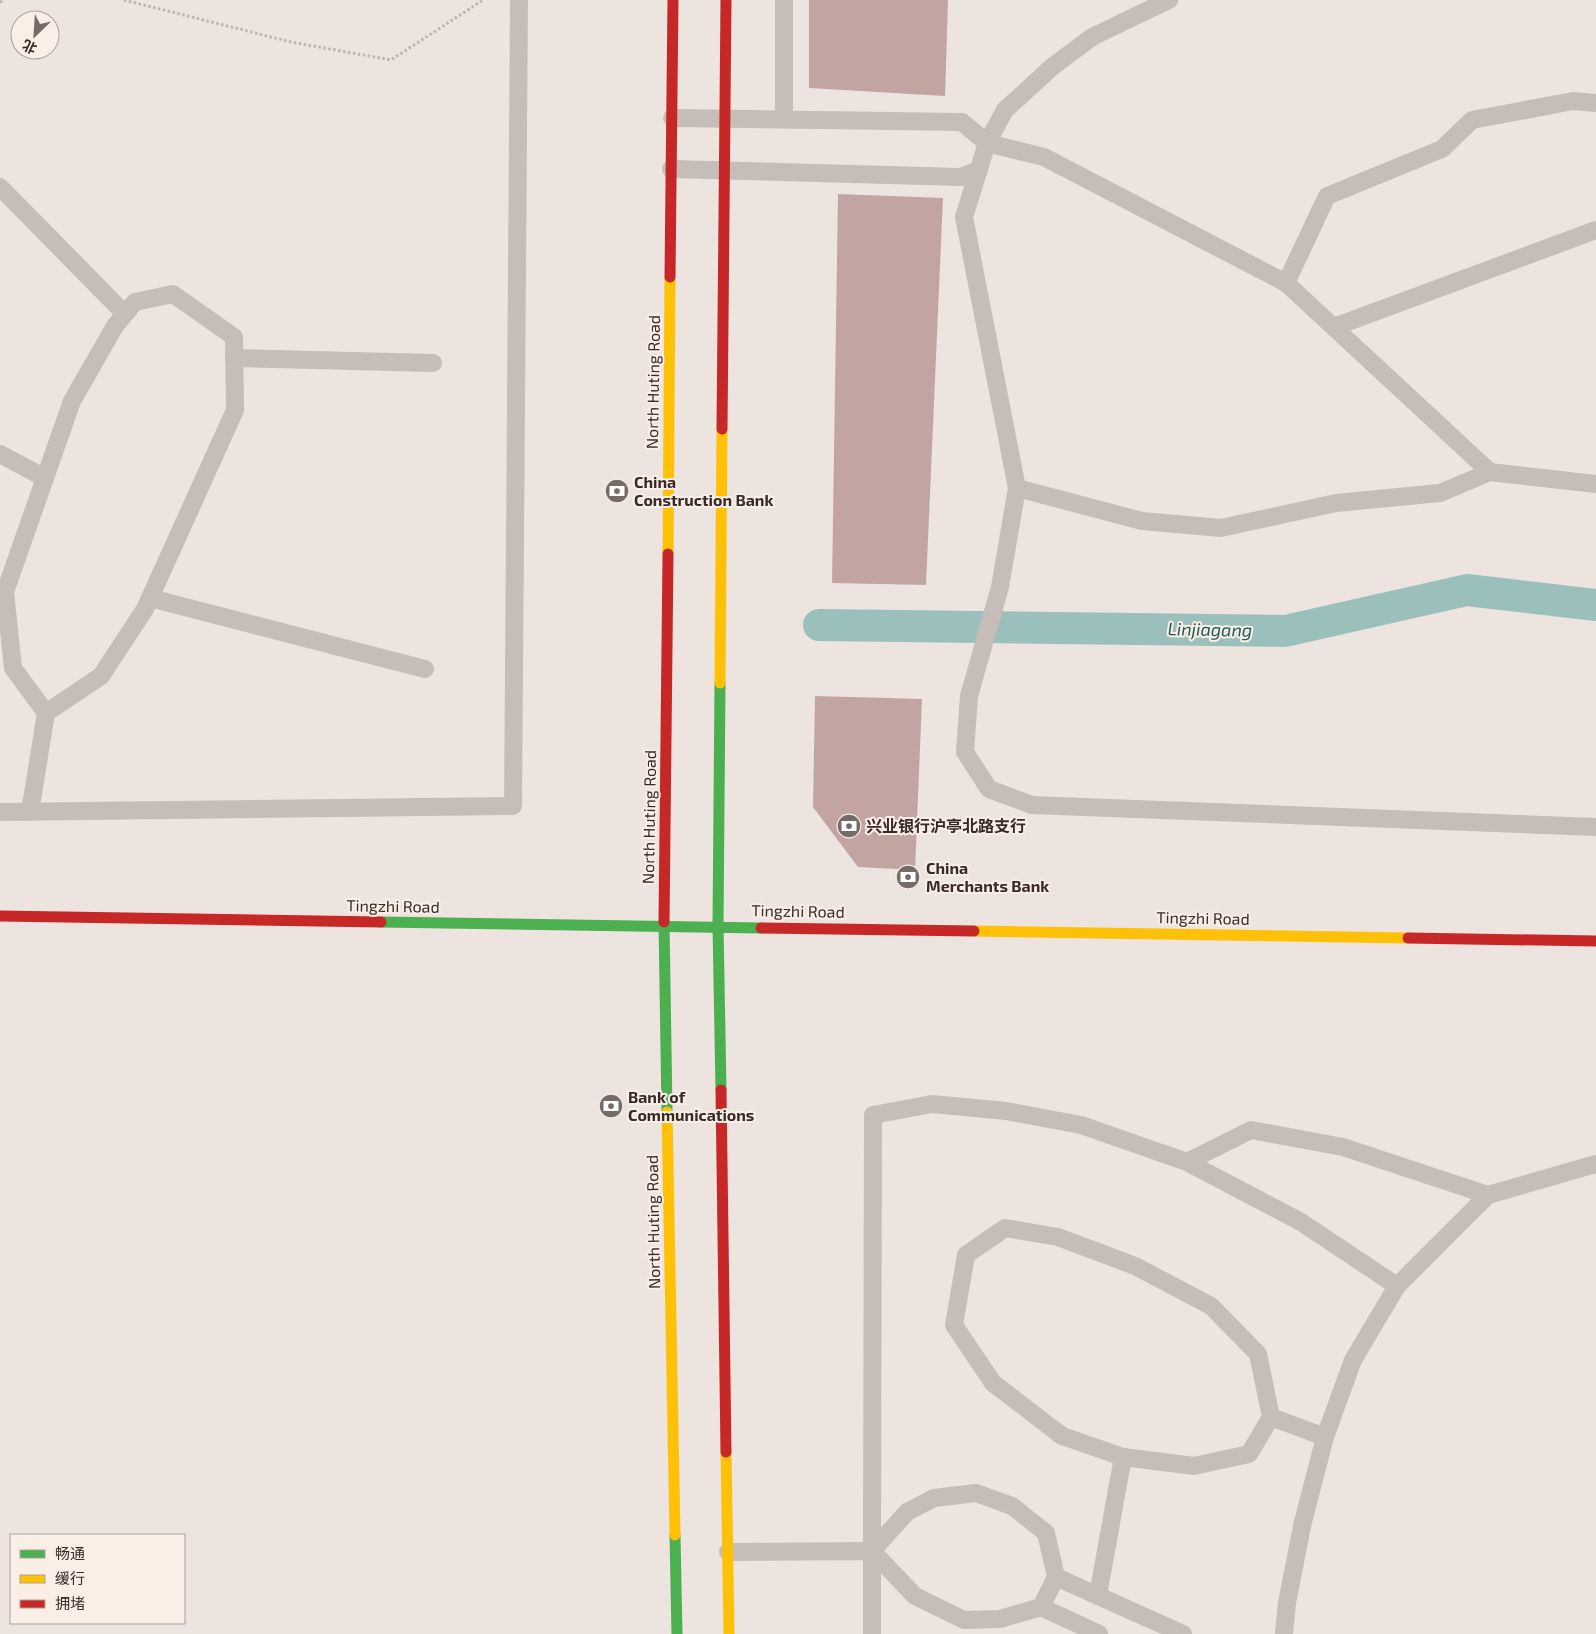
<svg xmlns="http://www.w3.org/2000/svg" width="1596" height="1634" viewBox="0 0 1596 1634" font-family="'Exo 2','Noto Sans SC',sans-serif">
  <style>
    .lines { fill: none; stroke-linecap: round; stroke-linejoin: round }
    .canal { stroke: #9bc0bb; stroke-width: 32 }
    .building { fill: #c2a5a1 }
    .path { stroke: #beb5b1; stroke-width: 3; stroke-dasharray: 2.5 2.5; stroke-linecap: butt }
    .lane { stroke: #c6bdb8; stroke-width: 18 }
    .fast { stroke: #4caf50; stroke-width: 11 }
    .slow { stroke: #ffc107; stroke-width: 11 }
    .jam { stroke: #c62828; stroke-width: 11 }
    .labels { text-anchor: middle; stroke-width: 4; stroke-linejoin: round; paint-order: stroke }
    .street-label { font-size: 16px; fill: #372a27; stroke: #faeee6 }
    .poi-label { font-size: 16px; font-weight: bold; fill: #372a27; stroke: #faeee6; text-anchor: start }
    .water-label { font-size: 18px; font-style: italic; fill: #1b5a55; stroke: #faeee6 }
  </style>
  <rect width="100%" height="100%" fill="#ede4e0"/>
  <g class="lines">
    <!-- canal -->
    <polyline class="canal" points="819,625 1285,631 1467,590 1596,605"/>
  </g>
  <!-- building -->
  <g class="building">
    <polygon points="809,0 948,0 945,96 809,88"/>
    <polygon points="838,194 943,198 926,585 832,583"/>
    <polygon points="815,696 922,699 915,870 858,867 813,807"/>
  </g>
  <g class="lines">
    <!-- path -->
    <g class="path">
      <polyline points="124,0 291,42 391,60 483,0"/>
      <polyline points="0,2 5,0"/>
    </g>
    <!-- lane -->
    <g class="lane">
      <polyline points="784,0 784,109"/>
      <polyline points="1169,0 1092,37 1052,67 1005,110 987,143 964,217 1017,488 1000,587 969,696 965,752 989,789 1032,805 1596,827"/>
      <polyline points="672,118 962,122 987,143 1044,157 1286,283 1490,472"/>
      <polyline points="671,169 961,177 979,170"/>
      <polyline points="0,187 125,314"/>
      <polyline points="1286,283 1327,196 1442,149 1472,120 1573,101 1596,103"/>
      <polyline points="1334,327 1596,230"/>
      <polyline points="234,358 433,363"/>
      <polyline points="0,454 45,478"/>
      <polyline points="1017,488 1142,521 1221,528 1336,503 1440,493 1490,472 1596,484"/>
      <polyline points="150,598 425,669"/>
      <polyline points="0,812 513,806 519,0"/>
      <polyline points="30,812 46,713 13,668 5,592 72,401 115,326 135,302 173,294 234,337 235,410 145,609 101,676 46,713"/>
      <polyline points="1187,1162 1251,1130 1343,1147 1488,1195"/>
      <polyline points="1271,1417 1258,1354 1211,1306 1135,1266 1058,1237 1005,1228 966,1255 954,1325 993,1383 1062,1436 1123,1457 1194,1466 1249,1454 1271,1417 1325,1437"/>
      <polyline points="872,1551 907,1512 934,1498 976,1493 1012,1506 1046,1533 1056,1577 1041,1607 1000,1619 964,1620 915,1596 872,1551 873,1115 932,1104 1006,1111 1081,1125 1187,1162 1301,1222 1397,1286"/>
      <polyline points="728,1552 872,1551 872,1634"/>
      <polyline points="1056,1577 1183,1634"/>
      <polyline points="1098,1595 1123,1457"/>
      <polyline points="1041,1607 1099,1634"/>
      <polyline points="1284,1634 1287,1603 1302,1526 1325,1437 1353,1360 1397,1286 1488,1195 1596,1164"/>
    </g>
    <!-- fast -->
    <g class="fast">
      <polyline points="720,683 718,926 721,1090"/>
      <polyline points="381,922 761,928"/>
      <polyline points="664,922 667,1112"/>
      <polyline points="675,1535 677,1634"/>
    </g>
    <!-- slow -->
    <g class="slow">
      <polyline points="668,554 670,277"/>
      <polyline points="720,683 722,429"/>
      <polyline points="974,931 1408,938"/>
      <polyline points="667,1112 675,1535"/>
      <polyline points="726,1452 729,1634"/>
    </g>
    <!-- jam -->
    <g class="jam">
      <polyline points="670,277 673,0"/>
      <polyline points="722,429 726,0"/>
      <polyline points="0,916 381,922"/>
      <polyline points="664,922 668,554"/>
      <polyline points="761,928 974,931"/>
      <polyline points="1408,938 1596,941"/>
      <polyline points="721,1090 726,1452"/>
    </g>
  </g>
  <!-- icons -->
  <defs>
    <g id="bank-disc" transform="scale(1.25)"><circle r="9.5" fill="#776b68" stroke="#faeee6"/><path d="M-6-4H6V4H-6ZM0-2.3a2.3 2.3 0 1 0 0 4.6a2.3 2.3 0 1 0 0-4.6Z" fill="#fff"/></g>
  </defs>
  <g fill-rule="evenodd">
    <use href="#bank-disc" x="617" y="491"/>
    <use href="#bank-disc" x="849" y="826"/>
    <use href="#bank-disc" x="908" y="877"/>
    <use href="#bank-disc" x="611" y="1106"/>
  </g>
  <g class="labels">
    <!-- street labels -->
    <g class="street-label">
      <text transform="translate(653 382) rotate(-89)" y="6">North Huting Road</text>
      <text transform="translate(649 817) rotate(-89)" y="6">North Huting Road</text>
      <text transform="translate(393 906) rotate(1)" y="6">Tingzhi Road</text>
      <text transform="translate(798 911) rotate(1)" y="6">Tingzhi Road</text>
      <text transform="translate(1203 918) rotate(1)" y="6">Tingzhi Road</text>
      <text transform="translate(653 1222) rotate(-91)" y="6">North Huting Road</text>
    </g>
    <!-- poi labels -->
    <g class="poi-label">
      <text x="634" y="488">China<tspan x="634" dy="18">Construction Bank</tspan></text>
      <text x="866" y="832">兴业银行沪亭北路支行</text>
      <text x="926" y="874">China<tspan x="926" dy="18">Merchants Bank</tspan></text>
      <text x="628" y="1103">Bank of<tspan x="628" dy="18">Communications</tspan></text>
    </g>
    <!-- water labels -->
    <g class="water-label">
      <text transform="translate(1210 630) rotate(1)" y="6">Linjiagang</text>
    </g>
  </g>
  <!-- legend -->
  <rect x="10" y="1534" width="175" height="90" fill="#faeee6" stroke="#aca09a"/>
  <rect x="20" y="1550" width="25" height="8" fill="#4caf50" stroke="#aca09a"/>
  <text x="55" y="1559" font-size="15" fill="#372a27">畅通</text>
  <rect x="20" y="1575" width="25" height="8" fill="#ffc107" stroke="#aca09a"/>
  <text x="55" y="1584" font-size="15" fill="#372a27">缓行</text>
  <rect x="20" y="1600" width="25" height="8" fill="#c62828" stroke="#aca09a"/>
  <text x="55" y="1609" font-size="15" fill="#372a27">拥堵</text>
  <!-- north arrow -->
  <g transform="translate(35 35) rotate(205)"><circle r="24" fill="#faeee6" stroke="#aca09a"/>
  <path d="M0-4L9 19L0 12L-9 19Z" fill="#776b68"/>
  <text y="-8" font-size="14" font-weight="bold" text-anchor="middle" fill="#372a27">北</text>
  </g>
</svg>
